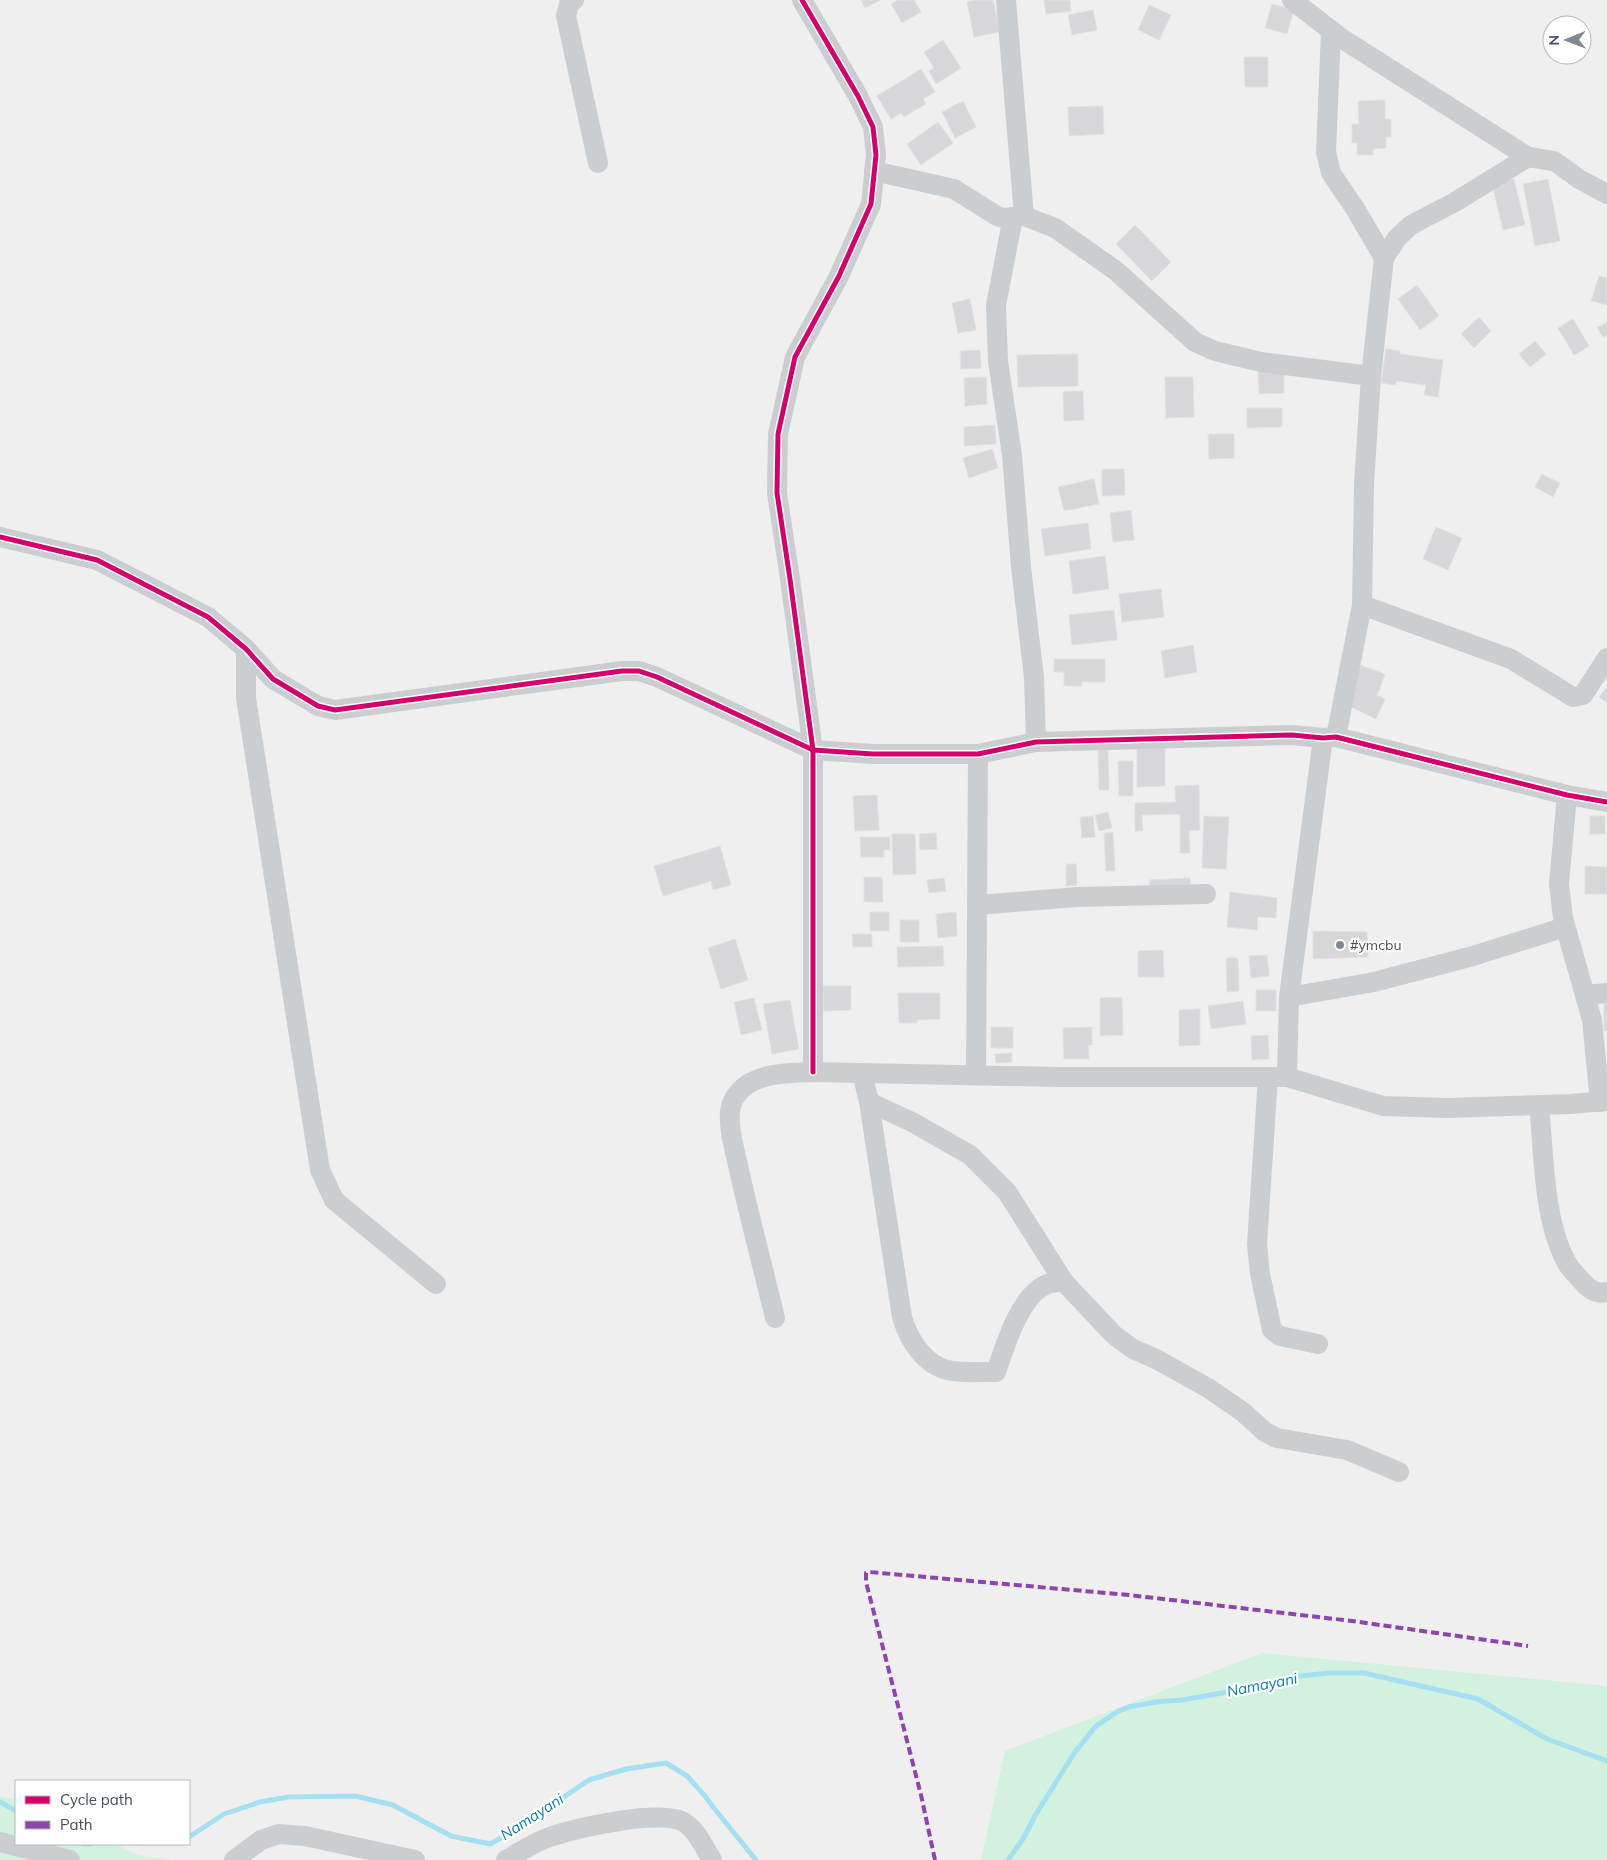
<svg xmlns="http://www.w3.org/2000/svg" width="1607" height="1860" viewBox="0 0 1607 1860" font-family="Mulish,sans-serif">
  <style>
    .green { fill: #d2f1de }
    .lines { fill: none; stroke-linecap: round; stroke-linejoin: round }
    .stream { stroke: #a4e0f1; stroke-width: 5 }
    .building { fill: #d7d7d9; stroke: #e1e1e2 }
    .minor { stroke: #cbced1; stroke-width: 20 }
    .quiet { stroke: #8e44ad; stroke-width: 4; stroke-dasharray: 8 4; stroke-linecap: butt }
    .cycleway-casing { stroke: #fff; stroke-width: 8 }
    .cycleway { stroke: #d6006c; stroke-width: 5 }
    .poi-dot { fill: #818890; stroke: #fff; stroke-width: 2 }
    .labels { text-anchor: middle; stroke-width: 4.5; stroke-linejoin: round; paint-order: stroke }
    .poi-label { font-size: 14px; fill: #45515d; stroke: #fff; text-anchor: start }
    .water-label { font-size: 15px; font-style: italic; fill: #047fa3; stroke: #fff }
  </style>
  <rect width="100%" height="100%" fill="#f0efef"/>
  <!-- green -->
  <g class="green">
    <polygon points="1262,1653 1607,1686 1607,1860 981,1860 1005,1751"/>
    <polygon points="0,1797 16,1799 16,1844 115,1844 137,1855 172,1860 0,1860"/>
  </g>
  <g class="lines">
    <!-- stream -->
    <g class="stream">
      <polyline points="0,1802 16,1811"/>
      <polyline points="189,1837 224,1814 260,1802 288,1797 355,1796 393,1805 451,1836 490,1844 512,1832 589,1780 626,1769 666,1763 687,1776 705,1796 713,1807 756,1860"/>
      <polyline points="83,1844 89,1844"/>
      <polyline points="1008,1860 1023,1839 1036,1814 1075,1752 1096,1726 1117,1712 1129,1707 1155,1702 1182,1700 1228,1692 1290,1677 1329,1673 1364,1673 1478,1699 1547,1739 1607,1761"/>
    </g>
  </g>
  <!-- building -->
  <g class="building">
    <polygon points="861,0 881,0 865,8"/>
    <polygon points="898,0 914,0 921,12 902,23 891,4"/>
    <polygon points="976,0 993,0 1000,32 974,37 967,2"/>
    <polygon points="1044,0 1070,0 1071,11 1046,14"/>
    <polygon points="1272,4 1294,10 1287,34 1265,28"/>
    <polygon points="1149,5 1171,15 1159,40 1138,30"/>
    <polygon points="1093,10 1097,30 1072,35 1068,15"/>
    <polygon points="943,40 961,68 936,84 929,71 934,68 924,52"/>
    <polygon points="1244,57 1268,57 1268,87 1245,87"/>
    <polygon points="921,69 935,92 923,99 926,104 904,117 901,113 891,119 877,96"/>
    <polygon points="1385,100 1385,119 1391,119 1391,137 1386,137 1386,148 1373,149 1373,155 1357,155 1357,143 1352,143 1352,124 1359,124 1358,101"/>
    <polygon points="963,101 976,127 955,138 942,112"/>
    <polygon points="1103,106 1104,134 1069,136 1068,107"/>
    <polygon points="938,122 953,143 921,165 907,144"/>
    <polygon points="1514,179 1525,225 1503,230 1492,184"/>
    <polygon points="1548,179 1560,241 1535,246 1523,184"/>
    <polygon points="1135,225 1171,262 1152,281 1116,244"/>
    <polygon points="1599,276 1607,278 1607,305 1591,301"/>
    <polygon points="1417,285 1439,316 1420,330 1398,299"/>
    <polygon points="970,299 976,330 958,333 952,303"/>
    <polygon points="1479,317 1491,331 1474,348 1461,334"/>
    <polygon points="1573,319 1589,346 1574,355 1558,328"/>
    <polygon points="1607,322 1607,335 1603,337 1597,328"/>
    <polygon points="1535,341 1546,354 1530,367 1519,354"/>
    <polygon points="1386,349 1400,351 1400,354 1443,360 1438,397 1424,395 1426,385 1396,381 1396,385 1381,383"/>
    <polygon points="980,350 981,368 961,369 960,351"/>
    <polygon points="1078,354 1078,386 1018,387 1017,355"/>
    <polygon points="1284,369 1284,393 1259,394 1258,370"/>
    <polygon points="986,377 987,404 965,406 964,378"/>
    <polygon points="1165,377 1193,377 1194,417 1166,418"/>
    <polygon points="1083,391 1084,420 1064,421 1063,392"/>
    <polygon points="1247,408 1282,408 1282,427 1247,428"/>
    <polygon points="995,425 996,444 964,446 964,427"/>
    <polygon points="1208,434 1234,434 1234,458 1209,459"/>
    <polygon points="992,449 998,468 969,478 963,458"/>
    <polygon points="1102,469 1124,469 1125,495 1102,496"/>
    <polygon points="1542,474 1560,483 1553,497 1535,487"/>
    <polygon points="1094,479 1099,504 1064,511 1058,487"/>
    <polygon points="1131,510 1134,540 1113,542 1110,513"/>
    <polygon points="1088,523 1091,549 1045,556 1041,529"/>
    <polygon points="1436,527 1462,538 1448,570 1423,559"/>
    <polygon points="1105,556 1109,589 1073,594 1069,561"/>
    <polygon points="1161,589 1164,617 1122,622 1119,594"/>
    <polygon points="1114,610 1117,640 1072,645 1069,615"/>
    <polygon points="1193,645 1197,672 1165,678 1161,651"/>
    <polygon points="1054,659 1105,659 1105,682 1082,682 1082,686 1064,686 1064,672 1054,672"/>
    <polygon points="1360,665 1385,674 1377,695 1385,699 1376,719 1345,704"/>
    <polygon points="1607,687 1607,703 1599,697"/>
    <polygon points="1098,748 1108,748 1109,790 1099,790"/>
    <polygon points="1165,748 1165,786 1137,787 1137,749"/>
    <polygon points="1118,761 1133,761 1133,796 1119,796"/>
    <polygon points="1199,785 1200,830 1189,831 1190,853 1180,853 1180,814 1142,815 1143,831 1135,831 1135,803 1176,802 1175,786"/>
    <polygon points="877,795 879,830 855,831 853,796"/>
    <polygon points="1108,812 1112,828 1099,831 1095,815"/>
    <polygon points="1093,816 1095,837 1082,838 1080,817"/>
    <polygon points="1204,816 1229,817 1226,869 1202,868"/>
    <rect x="1590" y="816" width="15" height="18"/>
    <polygon points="1113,832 1115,871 1106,871 1104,833"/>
    <polygon points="936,833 937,849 920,850 919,834"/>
    <polygon points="892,834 915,834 916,874 893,875"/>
    <polygon points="860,837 890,837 890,850 884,850 884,857 861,857"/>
    <polygon points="720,846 731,885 713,890 711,881 663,896 654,866"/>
    <polygon points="1066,864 1076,864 1077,885 1066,886"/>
    <polygon points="1585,866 1607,867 1607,894 1585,894"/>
    <polygon points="864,877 882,877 883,902 864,902"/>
    <polygon points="944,878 946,891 929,893 927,880"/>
    <polygon points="1190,878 1191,889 1150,891 1149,880"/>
    <polygon points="1230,892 1277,898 1276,918 1258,917 1257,930 1227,927"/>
    <rect x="870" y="912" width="19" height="19"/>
    <polygon points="956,912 957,936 938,938 936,914"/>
    <rect x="900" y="920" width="19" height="22"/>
    <polygon points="1313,931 1367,932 1368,957 1313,959"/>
    <polygon points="852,934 872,934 872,947 853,947"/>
    <polygon points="735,939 748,980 721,989 708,948"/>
    <polygon points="943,946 944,966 898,967 897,947"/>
    <polygon points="1163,950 1164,977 1138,977 1138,951"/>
    <polygon points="1267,955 1269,976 1251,978 1249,956"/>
    <polygon points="1226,958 1238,958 1239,991 1227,992"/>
    <polygon points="823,986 851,986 851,1010 824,1011"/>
    <rect x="1256" y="990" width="20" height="21"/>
    <polygon points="898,993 940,993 940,1019 917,1020 917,1023 899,1023"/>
    <polygon points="1122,997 1123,1035 1100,1036 1100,998"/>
    <polygon points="754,998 762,1030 741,1035 734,1002"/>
    <polygon points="790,1000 799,1049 772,1054 763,1004"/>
    <polygon points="1243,1001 1246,1024 1211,1029 1208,1006"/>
    <rect x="1604" y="1002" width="3" height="29"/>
    <polygon points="1200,1009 1200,1045 1179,1046 1179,1010"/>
    <rect x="991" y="1027" width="22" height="21"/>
    <polygon points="1092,1027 1092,1045 1088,1045 1089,1059 1064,1059 1063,1028"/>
    <polygon points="1268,1035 1269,1059 1252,1060 1251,1036"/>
    <polygon points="1012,1053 1012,1062 996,1063 995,1054"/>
  </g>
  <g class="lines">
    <!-- minor -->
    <g class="minor">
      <polyline points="574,0 569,4 566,16 598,163"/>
      <polyline points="802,0 858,96 873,127 876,155 871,204 839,276 795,357 778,434 777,493 790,579 813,750 813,1072"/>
      <polyline points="1006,0 1024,216"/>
      <polyline points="1292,0 1341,38 1528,157"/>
      <polyline points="1331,31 1326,152 1331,173 1356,210 1384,258"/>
      <polyline points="874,171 954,189 997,216 1003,218 1024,216 1055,228 1115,270 1195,342 1215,351 1261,362 1371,376 1364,484 1362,605 1336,737"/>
      <polyline points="1013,217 996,305 998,361 1012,455 1021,567 1034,678 1036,742"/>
      <polyline points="1371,376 1384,258 1397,238 1411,225 1455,202 1528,157 1554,161 1579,179 1607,194"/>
      <polyline points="0,537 97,560 208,617 246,649 273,679 318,706 335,710 622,671 639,671 657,677 813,750 873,754 978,754 1036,742 1292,735 1323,738 1336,737 1567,795 1607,802"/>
      <polyline points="1362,605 1511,659 1573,697 1583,695 1607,658"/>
      <polyline points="246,649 246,698 320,1170 334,1200 436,1284"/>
      <polyline points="1567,795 1559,884 1563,918 1592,1020 1600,1102"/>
      <polyline points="978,905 1077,897 1206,894"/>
      <polyline points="1586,995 1607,993"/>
      <polyline points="1289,997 1374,982 1473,956 1565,927"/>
      <path d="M862,1073l7,29 33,215c7,24 24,51 51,54 14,2 29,1 43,1 9,-26 23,-74 49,-87 6,-3 13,-3 19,-3"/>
      <polyline points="976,1075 978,754"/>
      <polyline points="1268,1077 1257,1244 1260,1274 1272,1330 1280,1336 1318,1344"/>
      <polyline points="1287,1077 1289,997 1323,738"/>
      <polyline points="869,1102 912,1122 970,1155 1007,1192 1064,1282 1114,1335 1133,1349 1156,1359 1208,1388 1243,1412 1265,1432 1277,1438 1347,1450 1399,1472"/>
      <path d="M1539,1105c5,48 4,116 28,158 2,5 8,10 12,15 8,9 15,17 28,14"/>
      <path d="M775,1318c-12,-50 -25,-99 -36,-148 -3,-16 -9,-33 -9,-49 -1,-10 1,-20 8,-28 17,-21 51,-20 75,-21l247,5h227l96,29 64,2 123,-4 37,-3"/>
      <polyline points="0,1842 70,1860"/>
      <polyline points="234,1860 261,1840 279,1834 305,1836 415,1860"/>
      <path d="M506,1860c14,-8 28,-18 44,-23 26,-9 113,-29 135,-14 13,9 19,24 27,37"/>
    </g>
    <!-- quiet -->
    <polyline class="quiet" points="935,1860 921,1795 866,1582 866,1573 869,1572 1129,1595 1352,1621 1528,1646"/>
    <!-- cycleway casing -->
    <g class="cycleway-casing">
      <g id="cycleway">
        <polyline points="802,0 858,96 873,127 876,155 871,204 839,276 795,357 778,434 777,493 790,579 813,750 813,1072"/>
        <polyline points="0,537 97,560 208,617 246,649 273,679 318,706 335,710 622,671 639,671 657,677 813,750 873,754 978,754 1036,742 1292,735 1323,738 1336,737 1567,795 1607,802"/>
      </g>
    </g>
    <!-- cycleway -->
    <use href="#cycleway" class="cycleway"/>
  </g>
  <!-- markers -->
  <circle class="poi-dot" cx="1340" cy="945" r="5"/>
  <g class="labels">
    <!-- poi labels -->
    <g class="poi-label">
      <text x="1350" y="950">#ymcbu</text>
    </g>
    <!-- water labels -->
    <g class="water-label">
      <text transform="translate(1262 1685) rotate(-11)" y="5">Namayani</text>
      <text transform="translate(532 1817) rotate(-33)" y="5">Namayani</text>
    </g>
  </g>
  <!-- legend -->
  <rect x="15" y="1780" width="175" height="65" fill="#ffffff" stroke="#b5b9be"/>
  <rect x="25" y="1796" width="25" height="8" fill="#d6006c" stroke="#b5b9be"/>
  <text x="60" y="1805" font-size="15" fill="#45515d">Cycle path</text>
  <rect x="25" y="1821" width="25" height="8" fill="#8e44ad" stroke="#b5b9be"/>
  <text x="60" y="1830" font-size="15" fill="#45515d">Path</text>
  <!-- north arrow -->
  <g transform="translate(1567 40) rotate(269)"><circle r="24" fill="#ffffff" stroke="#b5b9be"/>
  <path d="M0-4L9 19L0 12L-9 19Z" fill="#818890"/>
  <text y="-8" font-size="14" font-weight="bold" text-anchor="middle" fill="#45515d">N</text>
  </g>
</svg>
